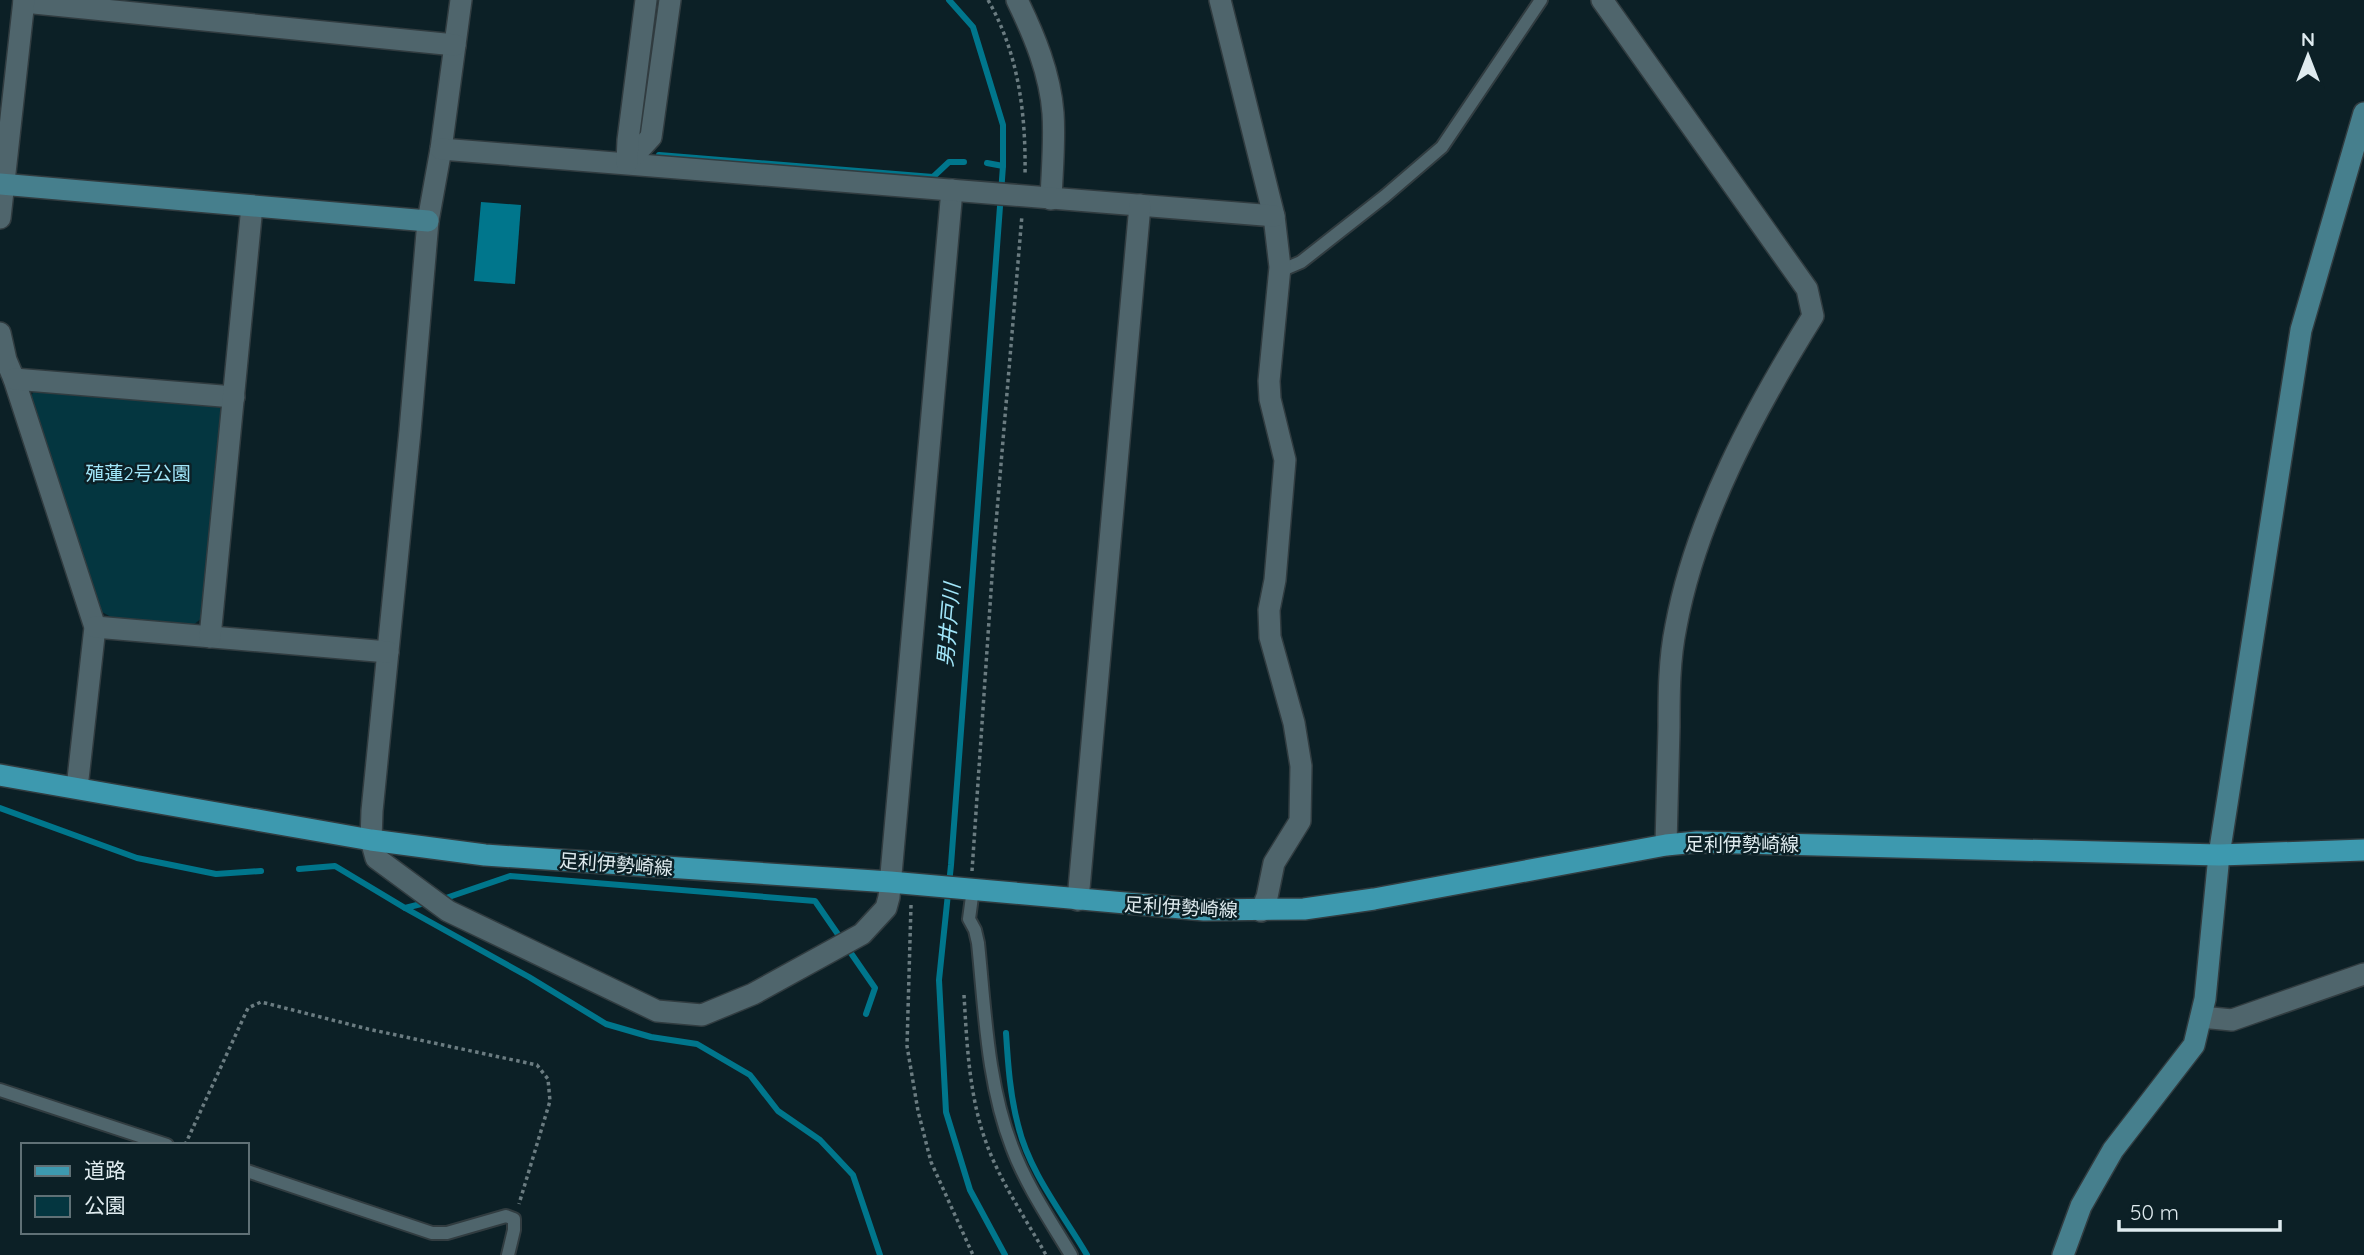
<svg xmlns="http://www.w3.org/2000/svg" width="2364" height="1255" viewBox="0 0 2364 1255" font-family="Quicksand,'Noto Sans JP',sans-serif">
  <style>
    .green { fill: #043640 }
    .water { fill: #00768c }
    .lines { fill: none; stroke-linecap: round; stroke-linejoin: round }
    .stream { stroke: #00768c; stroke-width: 6 }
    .lane-casing { stroke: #313c40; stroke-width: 16 }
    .street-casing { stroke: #313c40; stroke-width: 24 }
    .secondary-casing { stroke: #313c40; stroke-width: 24 }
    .primary-casing { stroke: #313c40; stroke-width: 24 }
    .path { stroke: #6b7c81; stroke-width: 3.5; stroke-dasharray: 3.5 3.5; stroke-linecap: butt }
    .lane { stroke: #4f656c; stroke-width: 12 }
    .street { stroke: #4f656c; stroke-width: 21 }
    .secondary { stroke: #467f8d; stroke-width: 21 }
    .primary { stroke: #3d99af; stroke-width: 21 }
    .labels { text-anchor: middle; stroke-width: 5; stroke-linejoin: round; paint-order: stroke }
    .park-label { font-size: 19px; fill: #a1e6f9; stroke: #0c2026 }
    .street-label { font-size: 19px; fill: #dfebef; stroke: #0c2026 }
    .water-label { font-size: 21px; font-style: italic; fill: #a1e6f9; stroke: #0c2026 }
  </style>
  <rect width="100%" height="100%" fill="#0c2026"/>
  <!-- green -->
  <polygon class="green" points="37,386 213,402 222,410 203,617 192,626 113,618 102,612 30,398"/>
  <!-- water -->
  <polygon class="water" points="481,202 521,205 515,284 474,281"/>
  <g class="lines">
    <!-- stream -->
    <g class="stream">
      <polyline points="949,0 973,27 1003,125 1003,166 951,865 939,980 946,1112 970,1190 1005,1255"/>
      <polyline points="641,131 644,113"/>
      <polyline points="659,155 933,177 949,162 964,162"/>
      <polyline points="987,163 1003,166"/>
      <polyline points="0,808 137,858 216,874 261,871"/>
      <polyline points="299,869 335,866 405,908 429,902"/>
      <polyline points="443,899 510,876 815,901 875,988 866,1014"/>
      <polyline points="405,908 529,977 606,1024 651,1037 697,1044 750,1075 778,1111 820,1140 853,1175 880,1255"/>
      <path d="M1006,1033c2,31 4,62 12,92 11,47 45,89 69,130"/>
    </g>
    <!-- lane casing -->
    <g class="lane-casing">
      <g id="lane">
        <polyline points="1280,271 1301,262 1385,196 1442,147 1541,0"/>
        <path d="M973,889l-4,30 6,11 3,13c7,67 9,140 34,204 14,38 38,73 59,108"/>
        <polyline points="0,1090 167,1145"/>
        <polyline points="247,1171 432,1233 447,1233 506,1216 514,1219 514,1230 508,1255"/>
      </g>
    </g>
    <!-- street casing -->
    <g class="street-casing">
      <g id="street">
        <polyline points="461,0 441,149 428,221 410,431 372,811 371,840 376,858 448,911 657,1011 702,1015 753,994 862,934 886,908 889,897 952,190"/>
        <path d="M1017,0c17,35 33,73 36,113 2,28 -1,58 -2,86"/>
        <polyline points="1220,0 1274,216 1280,267 1269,381 1270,399 1285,460 1275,580 1269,610 1270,637 1294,723 1301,766 1300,821 1274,863 1267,897 1261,911"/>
        <path d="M1602,0l205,289 6,27c-58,93 -117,202 -137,310 -7,34 -7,68 -7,101 -1,40 -2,79 -3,118"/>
        <polyline points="24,2 455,45"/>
        <polyline points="441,149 1274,216"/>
        <polyline points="627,163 651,137 670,0"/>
        <polyline points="627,163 628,140 646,0"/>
        <polyline points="0,218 24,0"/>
        <polyline points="0,333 6,360 14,379 95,627 77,788"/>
        <polyline points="14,379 234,397"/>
        <polyline points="95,627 388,652"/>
        <polyline points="210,637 252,206"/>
        <polyline points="1078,900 1140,205"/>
        <polyline points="2201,1017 2232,1020 2364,974"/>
      </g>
    </g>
    <!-- secondary casing -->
    <g class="secondary-casing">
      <g id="secondary">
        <polyline points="0,184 428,221"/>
        <polyline points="2063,1255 2081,1206 2113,1150 2194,1045 2205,999 2219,855 2301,330 2364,113"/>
      </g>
    </g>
    <!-- primary casing -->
    <g class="primary-casing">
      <polyline id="primary" points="0,775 371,840 485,855 890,882 1204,910 1304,909 1374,899 1666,845 1697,842 2219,855 2364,850"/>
    </g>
    <!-- path -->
    <g class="path">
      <path d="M988,0c31,54 38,115 37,176"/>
      <polyline points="972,871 994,547 1022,215"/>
      <polyline points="911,905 907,1046 918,1111 931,1162 973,1255"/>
      <path d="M964,995c3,50 5,102 23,150 14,38 39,74 59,110"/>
      <polyline points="185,1145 248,1008 261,1002 368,1029 537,1065 548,1079 550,1101 519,1204"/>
    </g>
    <!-- lane -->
    <use href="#lane" class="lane"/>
    <!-- street -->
    <use href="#street" class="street"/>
    <!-- secondary -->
    <use href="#secondary" class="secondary"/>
    <!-- primary -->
    <use href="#primary" class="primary"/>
  </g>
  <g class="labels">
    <!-- park labels -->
    <g class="park-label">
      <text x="138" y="480">殖蓮2号公園</text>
    </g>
    <!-- street labels -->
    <g class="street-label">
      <text x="1742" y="851">足利伊勢崎線</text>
      <text transform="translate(616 864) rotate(4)" y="7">足利伊勢崎線</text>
      <text transform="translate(1181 907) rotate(3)" y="7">足利伊勢崎線</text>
    </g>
    <!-- water labels -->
    <g class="water-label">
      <text transform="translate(949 625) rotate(-85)" y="7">男井戸川</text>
    </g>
  </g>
  <!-- legend -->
  <rect x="21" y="1143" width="228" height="91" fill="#0c2026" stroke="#607176" stroke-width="2"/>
  <rect x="35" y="1166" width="35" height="10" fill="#3d99af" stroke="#607176" stroke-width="2"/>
  <text x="84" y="1178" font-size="21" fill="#dfebef">道路</text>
  <rect x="35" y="1196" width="35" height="21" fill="#043640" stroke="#607176" stroke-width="2"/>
  <text x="84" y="1213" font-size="21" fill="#dfebef">公園</text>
  <!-- north arrow -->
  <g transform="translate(2308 56)" stroke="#0c2026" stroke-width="5" paint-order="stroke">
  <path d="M0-5L12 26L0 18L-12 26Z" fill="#dfebef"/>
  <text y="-10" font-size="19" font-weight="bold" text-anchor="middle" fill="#dfebef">N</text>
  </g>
  <!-- scale -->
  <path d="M2119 1220v10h161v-10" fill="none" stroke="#dfebef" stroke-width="3.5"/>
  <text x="2130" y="1220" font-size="21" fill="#dfebef" stroke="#0c2026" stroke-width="5" paint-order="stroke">50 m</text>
</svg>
